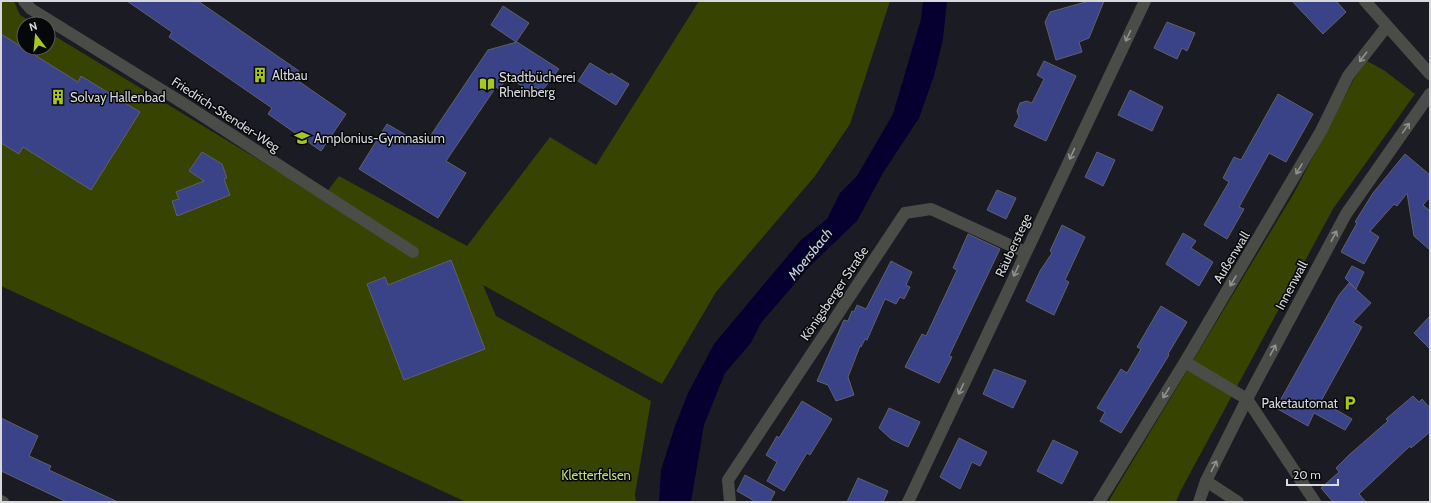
<svg xmlns="http://www.w3.org/2000/svg" width="1431" height="503" viewBox="0 0 1431 503" font-family="Cabin,sans-serif">
  <style>
    .green { fill: #374300 }
    .water { fill: #060030 }
    .building { fill: #3a4288; stroke: #5f6169 }
    .lines { fill: none; stroke-linecap: round; stroke-linejoin: round }
    .minor { stroke: #4a4c48; stroke-width: 12 }
    .tertiary { stroke: #4a4c48; stroke-width: 12 }
    .oneway { stroke: #909292 }
    .labels { text-anchor: middle; stroke-width: 3; stroke-linejoin: round; paint-order: stroke }
    .poi-label { font-size: 13px; fill: #d7d9dd; stroke: #060709; text-anchor: start }
    .street-label { font-size: 13px; fill: #d7d9dd; stroke: #060709 }
    .park-label { font-size: 13px; fill: #c2de6b; stroke: #060709 }
    .water-label { font-size: 14px; font-style: italic; fill: #c7d0f9; stroke: #060709 }
  </style>
  <rect width="100%" height="100%" fill="#1b1c23"/>
  <!-- green -->
  <g class="green">
    <polygon points="1,1 14,1 20,15 35,24 24,24 24,48 48,48 48,32 322,198 339,176 467,246 550,137 596,165 699,1 890,1 850,124 815,176 716,292 662,384 483,285 496,316 651,401 635,494 636,502 466,502 1,286"/>
    <polygon points="1367,61 1385,71 1415,94 1333,209 1181,490 1176,502 1108,502 1294,193 1355,77"/>
  </g>
  <!-- water -->
  <polygon class="water" points="923,1 947,1 943,39 934,76 919,118 883,173 857,221 810,266 761,323 751,343 725,373 704,425 691,502 659,502 661,470 675,426 688,393 714,344 801,240 827,219 840,193 857,176 893,114 921,19"/>
  <!-- building -->
  <g class="building">
    <polygon points="127,1 198,1 299,71 294,78 346,114 321,151 268,114 272,108 169,37 172,32"/>
    <polygon points="1089,1 1104,1 1089,38 1079,42 1082,52 1056,60 1045,22 1050,12"/>
    <polygon points="1292,1 1336,1 1346,12 1323,34"/>
    <polygon points="503,6 529,23 516,42 491,25"/>
    <polygon points="1167,22 1195,33 1187,51 1182,48 1177,59 1154,48"/>
    <polygon points="1,34 78,82 81,76 140,112 91,190 23,147 19,154 1,143"/>
    <polygon points="517,42 559,69 542,91 535,87 531,92 508,77 499,89 496,87 446,161 466,173 438,218 359,169 387,124 413,139 429,138 488,50"/>
    <polygon points="1044,61 1076,76 1046,141 1014,126 1019,117 1017,111 1020,103 1027,101 1032,103 1044,79 1037,75"/>
    <polygon points="590,63 610,75 611,73 629,84 616,105 578,81"/>
    <polygon points="1130,90 1163,107 1152,131 1118,115"/>
    <polygon points="1278,94 1313,114 1286,162 1269,153 1239,207 1244,209 1227,239 1204,225 1229,182 1223,178 1234,157 1241,160"/>
    <polygon points="202,152 222,164 227,178 224,179 230,195 177,216 172,201 179,199 176,192 204,181 189,171"/>
    <polygon points="1097,152 1115,160 1103,186 1085,177"/>
    <polygon points="1405,154 1430,175 1430,197 1423,205 1430,211 1430,250 1414,236 1407,193 1397,206 1394,204 1370,231 1379,237 1364,264 1341,252 1357,223 1355,222 1373,193"/>
    <polygon points="997,190 1016,198 1006,219 987,210"/>
    <polygon points="1062,225 1085,237 1065,280 1069,282 1054,315 1026,301 1040,271 1052,253 1050,251"/>
    <polygon points="1183,233 1196,241 1191,248 1213,262 1199,286 1166,264"/>
    <polygon points="968,234 1000,249 949,356 952,357 939,383 905,367 922,334 926,336 957,270 953,268"/>
    <polygon points="451,260 485,349 404,380 367,284 385,277 388,285"/>
    <polygon points="891,261 912,272 906,285 910,287 904,299 900,297 896,304 885,299 867,340 865,339 861,347 860,346 848,377 854,395 836,401 828,385 817,381 844,320 848,321 852,311 854,312 857,305 866,309"/>
    <polygon points="1352,266 1364,272 1356,289 1345,278"/>
    <polygon points="1349,283 1371,303 1353,322 1362,327 1321,401 1352,419 1345,430 1314,413 1308,426 1276,408 1339,295"/>
    <polygon points="1161,306 1187,322 1168,354 1169,355 1121,433 1100,421 1105,412 1097,408 1121,369 1127,373 1141,349 1137,347"/>
    <polygon points="1430,316 1430,349 1414,333"/>
    <polygon points="994,369 1026,381 1013,408 983,394"/>
    <polygon points="1413,396 1419,402 1422,399 1430,408 1430,432 1411,448 1410,446 1359,494 1366,502 1333,502 1321,488 1339,472 1336,468 1349,455 1388,421 1386,419"/>
    <polygon points="802,401 832,419 810,455 807,453 784,491 767,481 777,462 766,455 777,436 779,438"/>
    <polygon points="889,408 920,422 908,447 891,439 879,428"/>
    <polygon points="1,418 38,436 29,456 51,466 49,470 118,502 67,502 1,471"/>
    <polygon points="959,438 987,452 980,466 972,462 960,489 940,477"/>
    <polygon points="1053,440 1078,452 1062,484 1037,471"/>
    <polygon points="745,475 775,492 770,502 756,502 737,491"/>
    <polygon points="858,478 888,491 883,502 847,502"/>
  </g>
  <g class="lines">
    <!-- minor -->
    <g class="minor">
      <polyline points="24,1 31,9 186,105 413,252"/>
      <polyline points="1185,362 1247,399 1315,502"/>
      <polyline points="1206,481 1238,502"/>
      <polyline points="1,501 3,502"/>
      <polyline points="730,502 728,480 905,213 931,209 1025,252"/>
      <polyline points="908,502 1145,1"/>
    </g>
    <!-- tertiary -->
    <g class="tertiary">
      <polyline points="1365,1 1430,74"/>
      <polyline points="1099,502 1185,362 1321,131 1348,76 1387,26"/>
      <polyline points="1199,502 1206,481 1247,399 1346,214 1430,94"/>
    </g>
  </g>
  <!-- one-way arrows -->
  <defs><path id="oneway-shaft" d="M-6 0H5M1.5-3L5.5 0L1.5 3" fill="none" stroke-width="1.6" stroke-linecap="round" stroke-linejoin="round"/></defs>
  <g class="oneway">
    <use href="#oneway-shaft" transform="translate(1128 36) rotate(115)"/>
    <use href="#oneway-shaft" transform="translate(1363 57) rotate(127)"/>
    <use href="#oneway-shaft" transform="translate(1406 128) rotate(-55)"/>
    <use href="#oneway-shaft" transform="translate(1072 154) rotate(115)"/>
    <use href="#oneway-shaft" transform="translate(1299 169) rotate(121)"/>
    <use href="#oneway-shaft" transform="translate(1334 236) rotate(-62)"/>
    <use href="#oneway-shaft" transform="translate(1016 271) rotate(115)"/>
    <use href="#oneway-shaft" transform="translate(1233 281) rotate(121)"/>
    <use href="#oneway-shaft" transform="translate(1273 350) rotate(-62)"/>
    <use href="#oneway-shaft" transform="translate(961 389) rotate(115)"/>
    <use href="#oneway-shaft" transform="translate(1166 393) rotate(122)"/>
    <use href="#oneway-shaft" transform="translate(1214 466) rotate(-63)"/>
  </g>
  <!-- icons -->
  <defs>
    <g id="building-bare" transform="scale(1.2)"><path d="M-4-6H4V6H1V3H-1V6H-4ZM-2.5-4.3h1.7v1.8h-1.7ZM.8-4.3h1.7v1.8H.8ZM-2.5-1h1.7V.8h-1.7ZM.8-1h1.7V.8H.8Z" fill="#a8c71d" stroke="#060709" stroke-width="2.5" paint-order="stroke"/></g>
    <g id="library-bare" transform="scale(1.2)"><path d="M-6-4Q-3-5.5-.7-3.5V5Q-3 3-6 4ZM6-4Q3-5.5 .7-3.5V5Q3 3 6 4Z" fill="#a8c71d" stroke="#060709" stroke-width="2.5" paint-order="stroke"/></g>
    <g id="school-bare" transform="scale(1.2)"><path d="M0-5L7-2L0 1L-7-2ZM-4 1L0 2.5L4 1V4Q0 6-4 4Z" fill="#a8c71d" stroke="#060709" stroke-width="2.5" paint-order="stroke"/></g>
    <g id="parking-bare" transform="scale(1.2)"><path d="M-3.5-5.5H1a3.5 3.5 0 0 1 0 7H-1V5.5H-3.5ZM-1-3.4V-.6H.8a1.4 1.4 0 0 0 0-2.8Z" fill="#a8c71d" stroke="#060709" stroke-width="2.5" paint-order="stroke"/></g>
  </defs>
  <g fill-rule="evenodd">
    <use href="#building-bare" x="260" y="75"/>
    <use href="#library-bare" x="487" y="84"/>
    <use href="#building-bare" x="58" y="97"/>
    <use href="#school-bare" x="302" y="138"/>
    <use href="#parking-bare" x="1350" y="403"/>
  </g>
  <g class="labels">
    <!-- poi labels -->
    <g class="poi-label">
      <text x="272" y="80">Altbau</text>
      <text x="499" y="82">Stadtbücherei<tspan x="499" dy="15">Rheinberg</tspan></text>
      <text x="70" y="102">Solvay Hallenbad</text>
      <text x="314" y="143">Amplonius-Gymnasium</text>
      <text x="1338" y="408" text-anchor="end">Paketautomat</text>
    </g>
    <!-- street labels -->
    <g class="street-label">
      <text transform="translate(226 114) rotate(33)" y="5">Friedrich-Stender-Weg</text>
      <text transform="translate(1013 245) rotate(-65)" y="5">Räuberstege</text>
      <text transform="translate(1231 257) rotate(-59)" y="5">Außenwall</text>
      <text transform="translate(1291 285) rotate(-62)" y="5">Innenwall</text>
      <text transform="translate(834 293) rotate(-56)" y="5">Königsberger Straße</text>
    </g>
    <!-- park labels -->
    <g class="park-label">
      <text x="596" y="480">Kletterfelsen</text>
    </g>
    <!-- water labels -->
    <g class="water-label">
      <text transform="translate(810 254) rotate(-51)" y="5">Moersbach</text>
    </g>
  </g>
  <!-- border -->
  <rect width="1431" height="503" fill="none" stroke="#d7d9dd" stroke-width="4"/>
  <!-- north arrow -->
  <g transform="translate(36 36) rotate(344)"><circle r="19" fill="#060709" stroke="#5a5b5e"/>
  <path d="M0-3L7 15L0 10L-7 15Z" fill="#a8c71d"/>
  <text y="-6" font-size="11" font-weight="bold" text-anchor="middle" fill="#d7d9dd">N</text>
  </g>
  <!-- scale -->
  <path d="M1287 479v6h51v-6" fill="none" stroke="#d7d9dd" stroke-width="2"/>
  <text x="1293" y="479" font-size="12" fill="#d7d9dd" stroke="#060709" stroke-width="3" paint-order="stroke">20 m</text>
</svg>
